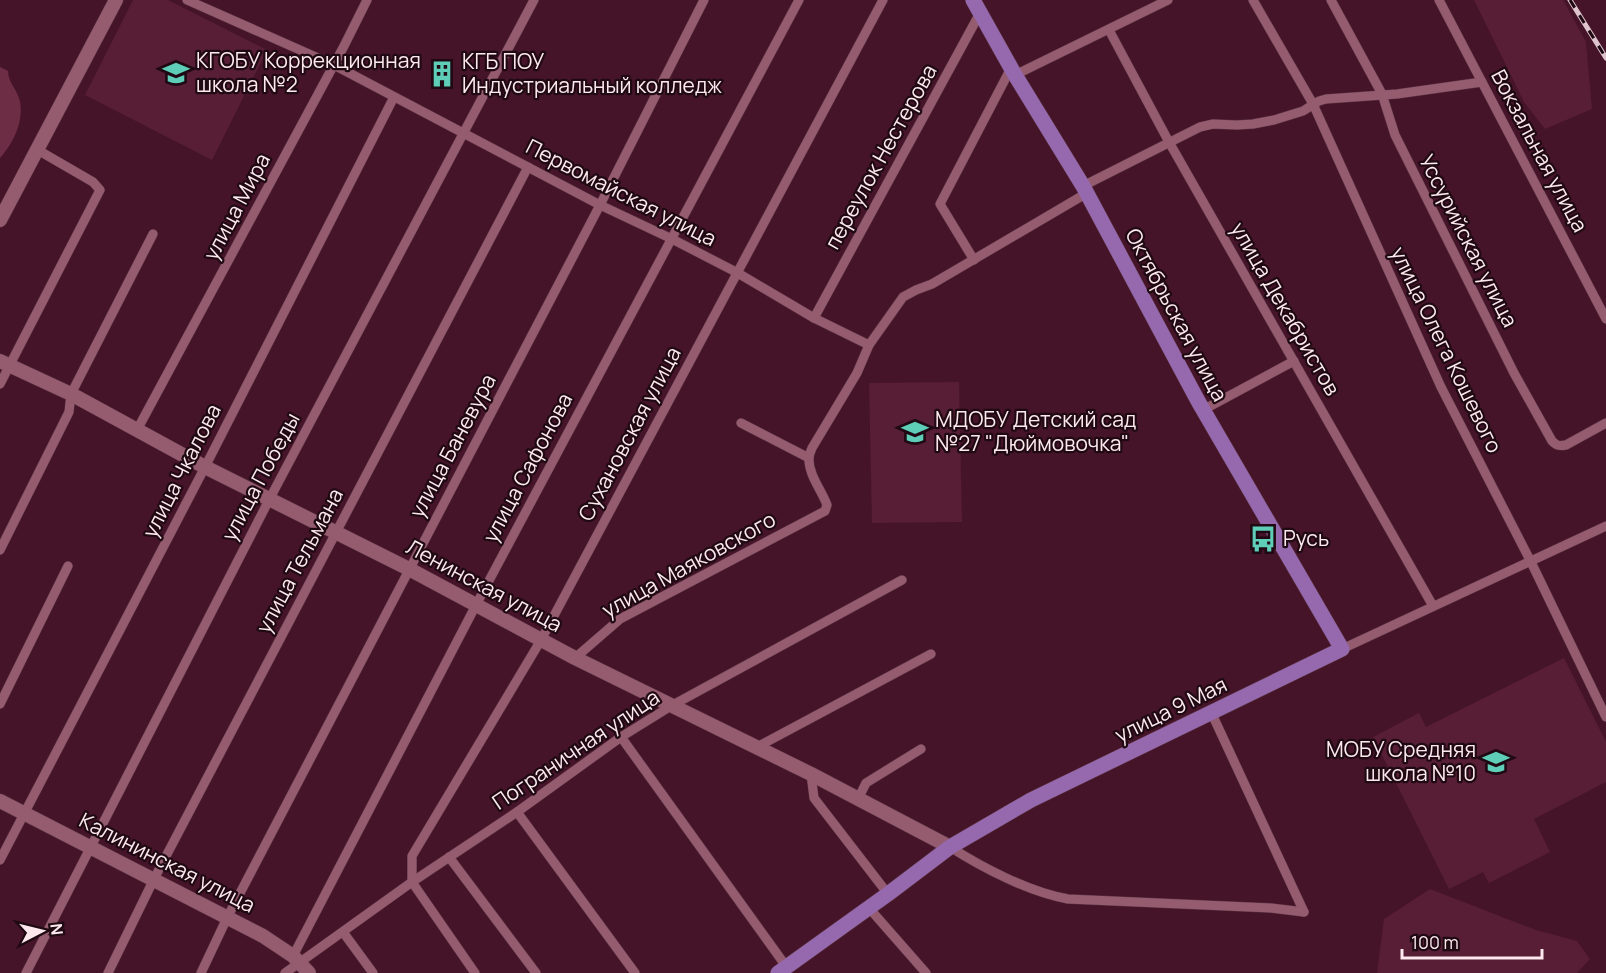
<svg xmlns="http://www.w3.org/2000/svg" width="1606" height="973" viewBox="0 0 1606 973" font-family="Manrope,sans-serif">
  <style>
    .built { fill: #571e36 }
    .pitch { fill: #6d2d45 }
    .lines { fill: none; stroke-linecap: round; stroke-linejoin: round }
    .minor-casing { stroke: #583341; stroke-width: 10 }
    .secondary-casing { stroke: #583341; stroke-width: 15 }
    .primary-casing { stroke: #583341; stroke-width: 16 }
    .minor { stroke: #955b6e; stroke-width: 9 }
    .secondary { stroke: #955b6e; stroke-width: 14 }
    .primary { stroke: #9669ae; stroke-width: 15 }
    .rail-casing { stroke: #dec5cd; stroke-width: 5 }
    .rail { stroke: #1f0912; stroke-width: 3; stroke-dasharray: 9; stroke-linecap: butt }
    .labels { text-anchor: middle; stroke-width: 4.5; stroke-linejoin: round; paint-order: stroke }
    .poi-label { font-size: 21px; fill: #fce8ed; stroke: #1f0912; text-anchor: start }
    .street-label { font-size: 21px; fill: #fce8ed; stroke: #1f0912 }
  </style>
  <rect width="100%" height="100%" fill="#461429"/>
  <!-- built -->
  <g class="built">
    <polygon points="133,0 168,0 267,50 212,160 85,95"/>
    <polygon points="1474,0 1563,0 1586,42 1592,109 1545,129 1524,102"/>
    <polygon points="959,382 962,522 872,523 869,383"/>
    <polygon points="1564,658 1606,742 1606,782 1534,819 1550,852 1489,883 1483,872 1449,889 1373,737 1419,713 1426,727"/>
    <polygon points="1430,889 1536,930 1577,941 1590,959 1577,973 1377,973 1384,919"/>
  </g>
  <!-- pitch -->
  <path class="pitch" d="M0,67l8,4c0,12 10,19 12,31 4,19 -7,42 -20,56z"/>
  <g class="lines">
    <!-- minor casing -->
    <g class="minor-casing">
      <g id="minor">
        <polyline points="187,0 334,65 600,205 672,239 736,272 814,318 869,345"/>
        <polyline points="1253,0 1313,104 1441,387 1531,562 1606,717"/>
        <path d="M1331,0l51,94 13,41 119,238 38,68c5,5 7,5 14,4l40,-22"/>
        <polyline points="1439,0 1606,319"/>
        <polyline points="1109,30 1169,142 1433,606"/>
        <polyline points="1015,75 1168,0"/>
        <polyline points="1083,186 1200,127 1213,124 1237,125 1253,124 1274,120 1303,111 1319,101 1326,99 1397,94 1482,82"/>
        <polyline points="974,260 940,204 1011,68"/>
        <polyline points="814,318 980,13"/>
        <polyline points="0,384 100,190 93,182 36,149"/>
        <polyline points="1203,410 1294,361"/>
        <polyline points="741,423 809,458"/>
        <polyline points="137,430 344,46 367,0"/>
        <polyline points="0,550 69,412 71,394 153,234"/>
        <polyline points="1342,649 1606,526"/>
        <path d="M575,658l45,-39 205,-108 2,-6c-5,-14 -19,-31 -18,-47 0,-4 2,-7 3,-10l45,-75 12,-28 34,-48 13,-7 16,-6 155,-91"/>
        <polyline points="0,704 68,566"/>
        <polyline points="1212,714 1304,912"/>
        <polyline points="621,737 788,969"/>
        <polyline points="757,747 931,654"/>
        <polyline points="811,774 814,798 888,894"/>
        <polyline points="858,799 866,783 921,749"/>
        <polyline points="517,812 635,973"/>
        <path d="M950,847c33,21 79,45 118,52l203,9 33,4"/>
        <polyline points="449,857 536,973"/>
        <polyline points="0,860 205,467 394,97"/>
        <polyline points="869,908 926,973"/>
        <polyline points="343,932 373,973"/>
        <polyline points="293,956 476,605 799,0"/>
        <polyline points="26,973 269,500 534,0"/>
        <polyline points="108,973 154,879 528,167"/>
        <polyline points="201,973 227,918 600,205 704,0"/>
        <polyline points="285,973 412,882 517,812 621,737 671,706 902,580"/>
        <polyline points="475,973 412,882 412,856 541,640 883,0"/>
      </g>
    </g>
    <!-- secondary casing -->
    <g class="secondary-casing">
      <g id="secondary">
        <polyline points="0,220 116,0"/>
        <polyline points="0,361 71,394 205,467 409,569 575,658 811,774 950,847"/>
        <polyline points="0,801 263,936 293,956 309,973"/>
      </g>
    </g>
    <!-- primary casing -->
    <g class="primary-casing">
      <polyline id="primary" points="778,973 888,894 950,847 1031,800 1342,649 1198,401 1083,186 1015,75 973,0"/>
    </g>
    <!-- minor -->
    <use href="#minor" class="minor"/>
    <!-- secondary -->
    <use href="#secondary" class="secondary"/>
    <!-- primary -->
    <use href="#primary" class="primary"/>
    <!-- rail casing -->
    <g class="rail-casing">
      <polyline id="rail" points="1570,0 1606,58"/>
    </g>
    <!-- rail -->
    <use href="#rail" class="rail"/>
  </g>
  <!-- icons -->
  <defs>
    <g id="school-bare" transform="scale(2.07)"><path d="M0-5L7-2L0 1L-7-2ZM-4 1L0 2.5L4 1V4Q0 6-4 4Z" fill="#5eceb8" stroke="#1f0912" stroke-width="2.5" paint-order="stroke"/></g>
    <g id="building-bare" transform="scale(2.07)"><path d="M-4-6H4V6H1V3H-1V6H-4ZM-2.5-4.3h1.7v1.8h-1.7ZM.8-4.3h1.7v1.8H.8ZM-2.5-1h1.7V.8h-1.7ZM.8-1h1.7V.8H.8Z" fill="#5eceb8" stroke="#1f0912" stroke-width="2.5" paint-order="stroke"/></g>
    <g id="bus-bare" transform="scale(2.07)"><path d="M-5-6H5V4H4V6H2V4H-2V6H-4V4H-5ZM-3.5-4V0h7V-4ZM-3.5 1.2v1.5H-2V1.2ZM2 1.2v1.5H3.5V1.2Z" fill="#5eceb8" stroke="#1f0912" stroke-width="2.5" paint-order="stroke"/></g>
  </defs>
  <g fill-rule="evenodd">
    <use href="#school-bare" x="176" y="73"/>
    <use href="#building-bare" x="442" y="74"/>
    <use href="#school-bare" x="915" y="432"/>
    <use href="#bus-bare" x="1263" y="539"/>
    <use href="#school-bare" x="1496" y="762"/>
  </g>
  <g class="labels">
    <!-- poi labels -->
    <g class="poi-label">
      <text x="196" y="68">КГОБУ Коррекционная<tspan x="196" dy="24">школа №2</tspan></text>
      <text x="462" y="69">КГБ ПОУ<tspan x="462" dy="24">Индустриальный колледж</tspan></text>
      <text x="935" y="427">МДОБУ Детский сад<tspan x="935" dy="24">№27 "Дюймовочка"</tspan></text>
      <text x="1283" y="546">Русь</text>
      <text x="1476" y="757" text-anchor="end">МОБУ Средняя<tspan x="1476" dy="24">школа №10</tspan></text>
    </g>
    <!-- street labels -->
    <g class="street-label">
      <text transform="translate(1539 151) rotate(62)" y="7">Вокзальная улица</text>
      <text transform="translate(881 157) rotate(-61)" y="7">переулок Нестерова</text>
      <text transform="translate(621 193) rotate(27)" y="7">Первомайская улица</text>
      <text transform="translate(237 207) rotate(-62)" y="7">улица Мира</text>
      <text transform="translate(1468 241) rotate(63)" y="7">Уссурийская улица</text>
      <text transform="translate(1285 309) rotate(60)" y="7">улица Декабристов</text>
      <text transform="translate(1176 315) rotate(62)" y="7">Октябрьская улица</text>
      <text transform="translate(1446 350) rotate(64)" y="7">улица Олега Кошевого</text>
      <text transform="translate(630 434) rotate(-62)" y="7">Сухановская улица</text>
      <text transform="translate(453 446) rotate(-62)" y="7">улица Баневура</text>
      <text transform="translate(528 468) rotate(-62)" y="7">улица Сафонова</text>
      <text transform="translate(182 471) rotate(-63)" y="7">улица Чкалова</text>
      <text transform="translate(261 477) rotate(-62)" y="7">улица Победы</text>
      <text transform="translate(300 561) rotate(-62)" y="7">улица Тельмана</text>
      <text transform="translate(689 565) rotate(-29)" y="7">улица Маяковского</text>
      <text transform="translate(484 586) rotate(28)" y="7">Ленинская улица</text>
      <text transform="translate(1171 710) rotate(-26)" y="7">улица 9 Мая</text>
      <text transform="translate(576 750) rotate(-34)" y="7">Пограничная улица</text>
      <text transform="translate(167 863) rotate(27)" y="7">Калининская улица</text>
    </g>
  </g>
  <!-- north arrow -->
  <g transform="translate(42 931) rotate(83)" stroke="#1f0912" stroke-width="4.5" paint-order="stroke">
  <path d="M0-4.5L10 22L0 15L-10 22Z" fill="#fce8ed"/>
  <text y="-9" font-size="16" font-weight="bold" text-anchor="middle" fill="#fce8ed">N</text>
  </g>
  <!-- scale -->
  <path d="M1402 949v9h140v-9" fill="none" stroke="#fce8ed" stroke-width="3"/>
  <text x="1411" y="949" font-size="18" fill="#fce8ed" stroke="#1f0912" stroke-width="4.5" paint-order="stroke">100 m</text>
</svg>
